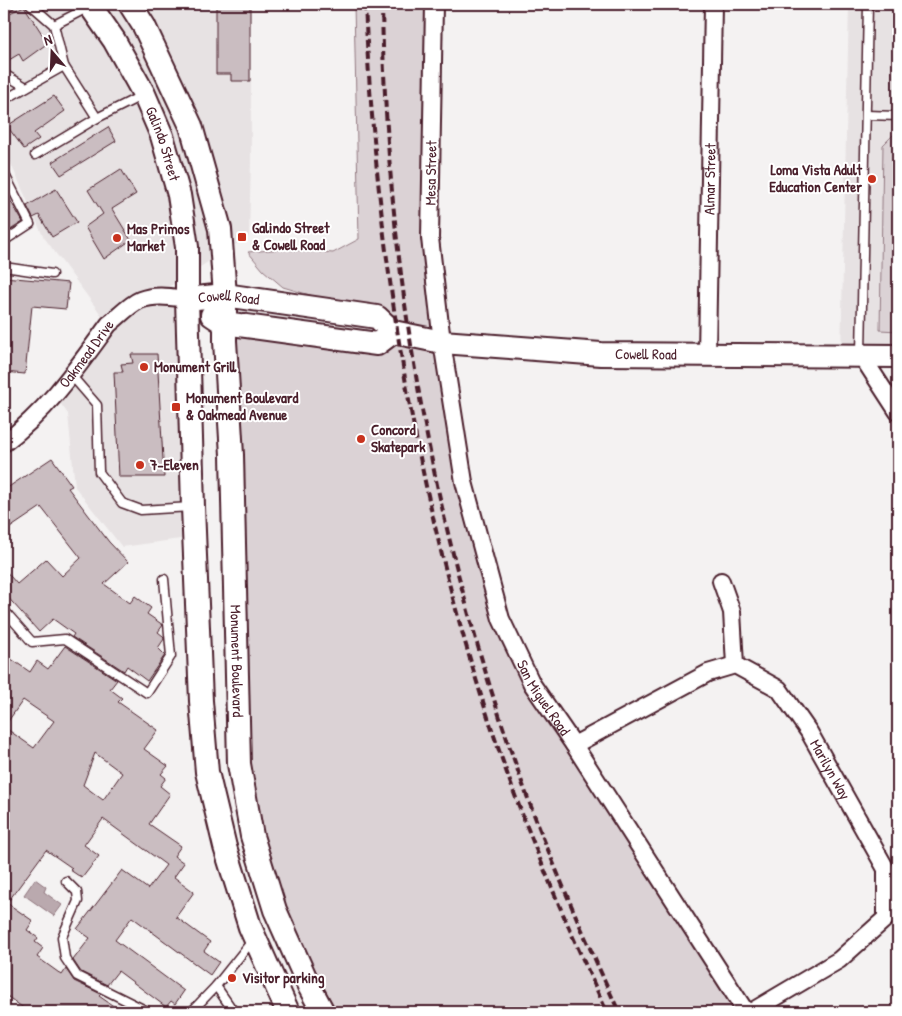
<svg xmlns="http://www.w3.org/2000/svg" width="902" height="1016" viewBox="0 0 902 1016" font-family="'Patrick Hand',sans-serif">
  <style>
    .built { fill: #e7e2e3 }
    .green { fill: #dbd2d5; stroke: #927880 }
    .water { fill: #baa9ae; stroke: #8d727a }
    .building { fill: #cabdc1; stroke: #4a1f2b; fill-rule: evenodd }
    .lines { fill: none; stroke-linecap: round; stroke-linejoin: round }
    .lane-casing { stroke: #4a1f2b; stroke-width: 11 }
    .street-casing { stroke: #4a1f2b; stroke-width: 20 }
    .secondary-casing { stroke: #4a1f2b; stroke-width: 26 }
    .lane { stroke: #fff; stroke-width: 8 }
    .street { stroke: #fff; stroke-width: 16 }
    .secondary { stroke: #fff; stroke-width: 22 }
    .rail { stroke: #4a1f2b; stroke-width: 4; stroke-dasharray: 8 4; stroke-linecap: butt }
    .poi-dot { fill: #c8321e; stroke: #fff; stroke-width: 2 }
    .labels { text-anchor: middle; stroke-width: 4; stroke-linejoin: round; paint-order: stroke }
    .street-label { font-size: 15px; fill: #4a1f2b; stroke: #fff }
    .poi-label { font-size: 15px; font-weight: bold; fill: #4a1f2b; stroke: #fff; text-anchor: start }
  </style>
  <rect width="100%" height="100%" fill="#f4f2f2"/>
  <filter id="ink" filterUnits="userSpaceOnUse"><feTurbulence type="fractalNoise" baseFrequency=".02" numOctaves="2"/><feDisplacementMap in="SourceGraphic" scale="10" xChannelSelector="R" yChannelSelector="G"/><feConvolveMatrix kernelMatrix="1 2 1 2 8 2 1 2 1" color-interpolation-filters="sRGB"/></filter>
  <g filter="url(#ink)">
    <!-- built -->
    <g class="built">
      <polygon points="4,4 251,4 251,161 249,236 151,298 187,299 195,539 180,539 122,547 75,487 68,414 55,396 108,324 43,236 4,148"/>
      <polygon points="849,4 898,4 898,356 841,355"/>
    </g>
    <!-- green -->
    <g class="green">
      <polygon points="354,4 434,4 430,238 442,342 501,619 532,684 746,1012 323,1012 252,836 224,323 377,344 393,332 320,298 283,287 263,270 248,252 283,249 333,253 359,239"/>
      <polygon points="898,130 898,331 880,330 883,145"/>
    </g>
    <!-- water -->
    <polygon class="water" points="35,879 46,887 44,892 62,905 54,916 24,895"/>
    <!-- building -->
    <g class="building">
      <polygon points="216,4 250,4 250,81 231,81 231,74 216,74"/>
      <polygon points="24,6 48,43 23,61 19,54 4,63 4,16"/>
      <polygon points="54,96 65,111 34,133 39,139 24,149 7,126"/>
      <polygon points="108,127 116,141 61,175 52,162"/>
      <polygon points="121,169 136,194 112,209 131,240 104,259 85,227 103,214 88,190"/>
      <polygon points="56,189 77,222 52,237 39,215 33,218 27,206"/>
      <polygon points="4,190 23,222 4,234"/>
      <polygon points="4,277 69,283 66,309 32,306 25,374 4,372 4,327 6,303 4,303"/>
      <polygon points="131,354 157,354 164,477 119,477 114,372 123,372 121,364 133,363"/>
      <polygon points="52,458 72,486 68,488 109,542 128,562 104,584 130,603 135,596 151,608 147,614 163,625 158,632 163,636 164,639 158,648 165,655 147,681 127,666 124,671 72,637 74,634 53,619 39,632 4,593 4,569 17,584 46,559 62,576 81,558 41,507 4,532 4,490"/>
      <path d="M65,646l52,34 -7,9 12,9 -4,4 40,28 -14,19 24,17 -7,8 5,4 -6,8 10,8 -21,30 32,22 -7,10 10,7 -10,14 20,15 -18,25 34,25 -6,9 15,11 -9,13 -78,-58 -17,23 69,51 -9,13 -4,-3 -5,6 -48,-36 -11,14 -26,-13 -8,-12 17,-22 -13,-9 45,-59 26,19 18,-24 -63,-46 -19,26 15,11 -17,22 -12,-8 2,-2 -26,-18 -39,53 26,18 -6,9 11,8 -3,4 8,6 -6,9 25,18 4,-6 8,12 27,13 -2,2 23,16h-93l-25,-18v-340l26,18 7,-11 11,8zM23,700l31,21 -20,27 -30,-21zM95,753l27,20 -19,27 -20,-15z"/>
    </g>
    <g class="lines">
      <!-- lane casing -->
      <g class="lane-casing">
        <g id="lane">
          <polyline points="30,4 54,25 89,7"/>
          <polyline points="4,8 11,4"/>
          <polyline points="54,25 64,66"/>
          <polyline points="4,74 26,87"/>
          <polyline points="11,96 64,66 97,118"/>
          <polyline points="866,115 898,116"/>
          <polyline points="35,155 97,118 143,95"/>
          <polyline points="4,173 30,224 4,241"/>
          <polyline points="4,267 52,274"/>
          <polyline points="861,354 868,4"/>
          <polyline points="71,375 97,405 99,472 122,503 141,510 191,507"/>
          <polyline points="4,610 32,642 65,639 147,693 171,656 164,579"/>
          <polyline points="66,881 77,892 78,901 62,937 65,958 77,976 149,1012"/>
          <polyline points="216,986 234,1012"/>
          <polyline points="189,1012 193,1010 216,986 252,941"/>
        </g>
      </g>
      <!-- street casing -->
      <g class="street-casing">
        <g id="street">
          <path id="s1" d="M434,4l-4,234 12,104 22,140 37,137 31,65 42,61 172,267"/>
          <path id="s2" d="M707,354l6,-350"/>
          <polyline points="861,355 898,412"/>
          <path id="s3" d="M4,443c44,-33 72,-74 105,-119 8,-6 21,-20 31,-24 15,-6 31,-3 47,-1"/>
          <polyline points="721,581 732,612 735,665"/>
          <path id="s4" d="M574,745l134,-72 27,-8 44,24 30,43 77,137v49l-47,42 -88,52"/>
        </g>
      </g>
      <!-- secondary casing -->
      <g class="secondary-casing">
        <g id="secondary">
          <path id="s5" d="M89,4l25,36 30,54 18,42 17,59 8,52v52l6,208 8,194 6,71 18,75 25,80 38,85"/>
          <path id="s6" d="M130,4l14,22 47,100 29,103 5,66v46l7,114 7,309 13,72 23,74 34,76 14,26"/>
          <path id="s7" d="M187,299l38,-4 152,22 16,15 49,10 159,12 297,2"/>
          <polyline points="212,315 224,323 377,344 393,332"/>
        </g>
      </g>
      <!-- lane -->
      <use href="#lane" class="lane"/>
      <!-- street -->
      <use href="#street" class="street"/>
      <!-- secondary -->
      <use href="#secondary" class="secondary"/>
      <!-- rail -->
      <g class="rail">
        <path d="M365,4c12,265 57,536 148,786 28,75 60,149 94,222"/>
        <path d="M382,4c4,265 51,531 141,781 28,77 62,153 96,227"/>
      </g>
    </g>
  </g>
  <!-- markers -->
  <g class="poi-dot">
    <circle cx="872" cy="179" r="5"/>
    <rect x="237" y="232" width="10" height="10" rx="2.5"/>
    <circle cx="117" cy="238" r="5"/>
    <circle cx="144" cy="367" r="5"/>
    <rect x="171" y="402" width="10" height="10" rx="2.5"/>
    <circle cx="361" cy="439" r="5"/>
    <circle cx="140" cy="465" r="5"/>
    <circle cx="232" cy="978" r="5"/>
  </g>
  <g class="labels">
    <!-- street labels -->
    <g class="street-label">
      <text dy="5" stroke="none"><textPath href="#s5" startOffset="159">Galindo Street</textPath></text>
      <text transform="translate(431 173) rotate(-89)" y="5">Mesa Street</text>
      <text dy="5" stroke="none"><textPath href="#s2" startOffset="175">Almar Street</textPath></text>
      <text dy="5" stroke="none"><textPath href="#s7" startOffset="42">Cowell Road</textPath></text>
      <text dy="5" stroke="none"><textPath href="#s3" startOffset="122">Oakmead Drive</textPath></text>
      <text dy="5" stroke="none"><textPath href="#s7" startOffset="468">Cowell Road</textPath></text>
      <text dy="5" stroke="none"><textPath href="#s6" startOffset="676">Monument Boulevard</textPath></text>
      <text dy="5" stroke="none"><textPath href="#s1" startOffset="712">San Miguel Road</textPath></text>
      <text dy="5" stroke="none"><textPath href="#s4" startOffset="326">Marilyn Way</textPath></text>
    </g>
    <!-- poi labels -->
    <g class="poi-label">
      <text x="862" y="175" text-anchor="end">Loma Vista Adult<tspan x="862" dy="17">Education Center</tspan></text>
      <text x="252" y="233">Galindo Street<tspan x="252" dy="17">&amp; Cowell Road</tspan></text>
      <text x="127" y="234">Mas Primos<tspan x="127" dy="17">Market</tspan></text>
      <text x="154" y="372">Monument Grill</text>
      <text x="186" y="403">Monument Boulevard<tspan x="186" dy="17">&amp; Oakmead Avenue</tspan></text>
      <text x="371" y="435">Concord<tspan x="371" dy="17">Skatepark</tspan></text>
      <text x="150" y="470">7-Eleven</text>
      <text x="242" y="983">Visitor parking</text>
    </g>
  </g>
  <!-- margin -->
  <rect width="902" height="1016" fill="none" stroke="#fff" stroke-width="20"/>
  <rect x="10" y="10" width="882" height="996" fill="none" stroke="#4a1f2b" stroke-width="2" filter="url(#ink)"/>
  <!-- north arrow -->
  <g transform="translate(52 52) rotate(341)" stroke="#ffffff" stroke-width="4" paint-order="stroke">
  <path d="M0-4L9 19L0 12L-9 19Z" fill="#4a1f2b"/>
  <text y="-8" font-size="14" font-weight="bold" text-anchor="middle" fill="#4a1f2b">N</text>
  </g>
</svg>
